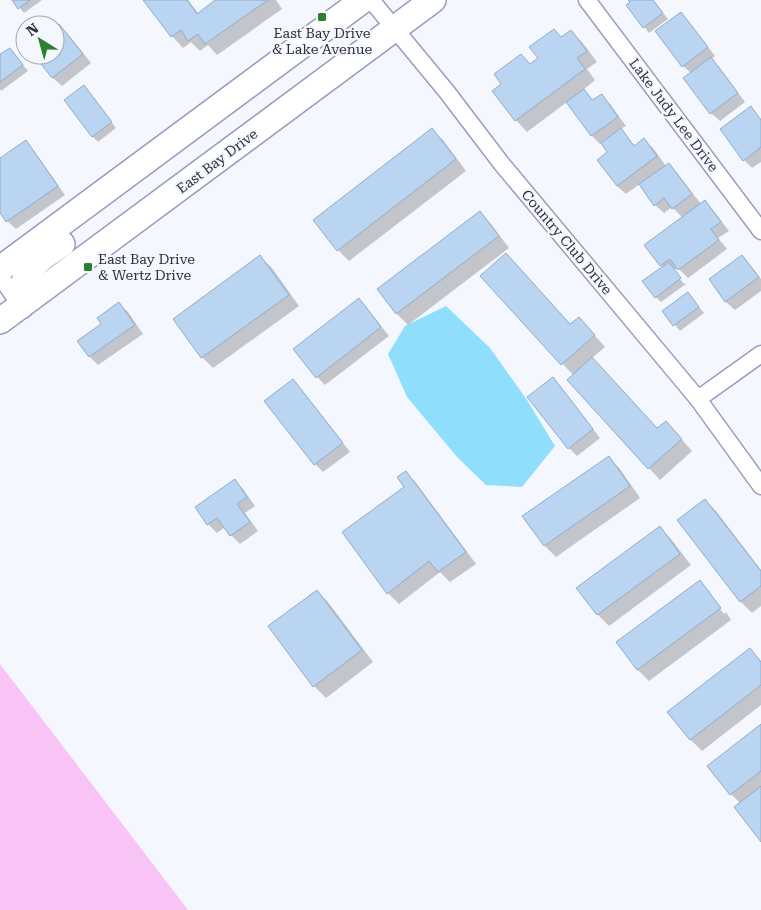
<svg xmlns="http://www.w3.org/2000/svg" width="761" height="910" viewBox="0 0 761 910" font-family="'Roboto Serif',serif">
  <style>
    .green { fill: #f9c4f5 }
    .water { fill: #8fdffc }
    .shadow { fill: #0003 }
    .building { fill: #bad5f1; stroke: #92acc6 }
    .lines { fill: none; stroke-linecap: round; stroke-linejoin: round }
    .street-casing { stroke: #979ebf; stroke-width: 19 }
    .primary-casing { stroke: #979ebf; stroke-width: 28 }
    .street { stroke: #fff; stroke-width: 16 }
    .primary { stroke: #fff; stroke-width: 25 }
    .poi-dot { fill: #2c802d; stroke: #f5f7fe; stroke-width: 2 }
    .labels { text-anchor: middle; stroke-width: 4.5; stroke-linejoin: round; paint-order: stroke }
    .poi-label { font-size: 14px; fill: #2e313e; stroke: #f5f7fe }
    .street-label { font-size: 14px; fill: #2e313e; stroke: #f5f7fe }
  </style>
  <rect width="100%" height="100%" fill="#f5f7fe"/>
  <!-- green -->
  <polygon class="green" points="0,664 188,910 0,910"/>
  <!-- water -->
  <polygon class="water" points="446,306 490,348 527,400 555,446 522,487 486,485 457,457 407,397 388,354 405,326"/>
  <!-- shadow -->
  <g class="shadow">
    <polygon points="13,0 42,0 24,13"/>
    <polygon points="145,0 188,0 199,14 217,0 276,0 282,9 217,55 208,45 200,51 191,42 183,48 172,36"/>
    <polygon points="630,0 653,0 668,19 649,33 627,5 632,2"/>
    <polygon points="681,13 689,22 715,56 711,59 719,67 745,102 720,121 711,113 691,73 683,66"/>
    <polygon points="59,26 68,34 91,63 62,86 53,78 36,55 55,55 55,29"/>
    <polygon points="571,31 582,42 597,62 587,69 595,80 583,90 594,101 601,96 610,104 626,126 620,129 636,147 644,140 653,148 666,166 669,164 677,173 701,204 705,201 713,210 729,231 718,238 727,249 688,278 678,268 673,270 684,284 685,283 686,284 661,302 656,297 663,268 646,245 683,218 672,207 664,213 655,205 640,184 626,194 617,186 609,152 602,143 600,144 592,136 567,102 527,132 516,120 493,91 531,65"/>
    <polygon points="15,55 28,71 1,91 0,89 0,56"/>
    <polygon points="89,92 116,128 98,142 92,136"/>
    <polygon points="751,108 761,119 761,162 752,168 744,160"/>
    <polygon points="431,129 443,140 466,171 349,261 338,250"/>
    <polygon points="25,142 34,151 65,195 16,229 7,221 0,210 0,160"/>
    <polygon points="480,213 491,224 509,248 408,325 397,314 378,289"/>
    <polygon points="742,256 750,265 761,279 761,291 735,310 726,302 710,280"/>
    <polygon points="260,257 272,268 299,306 213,368 202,357 175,319"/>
    <polygon points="482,276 571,325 590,330 605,347 592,358 658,430 677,434 692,451 660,480 568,380 573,375"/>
    <polygon points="688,293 704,313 680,331 664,311"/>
    <polygon points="359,300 367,308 389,336 325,385 317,377"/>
    <polygon points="119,304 128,312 143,334 98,365 90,357 79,341 103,325"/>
    <polygon points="553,379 561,387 600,438 577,456 569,448"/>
    <polygon points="293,380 301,389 350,452 323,472 315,464"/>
    <polygon points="609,458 620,469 640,498 556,557 545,546"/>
    <polygon points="406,472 417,484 476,564 450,582 440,572 399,604 388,593 406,487"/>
    <polygon points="235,480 243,489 255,506 245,513 258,531 240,544 231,535 225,527 217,533 208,524 196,507"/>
    <polygon points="705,500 716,511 761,570 761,606 752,613 741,602 678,521"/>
    <polygon points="660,528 671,539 691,565 609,626 598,615 578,588"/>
    <polygon points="699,581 710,592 707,592 724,614 726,612 731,620 649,681 637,669"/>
    <polygon points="317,591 328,602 373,662 326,698 314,686 270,627"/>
    <polygon points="750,650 761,661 761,705 702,751 691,740 669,712"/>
    <polygon points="761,726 761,840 741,804 731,794"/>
  </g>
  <!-- building -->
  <g class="building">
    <polygon points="12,0 30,0 18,9"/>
    <polygon points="143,0 187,0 197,14 215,0 268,0 205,44 198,34 188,41 181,30 171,37"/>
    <polygon points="628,0 653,0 663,13 643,28 626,5 630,2"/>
    <polygon points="681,12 708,47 682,67 655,31"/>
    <polygon points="59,24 83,54 52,78 34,55 55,55 55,27"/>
    <polygon points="554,29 561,37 571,30 587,51 577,58 585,69 515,121 492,91 501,84 494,74 521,54 530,64 538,58 529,47"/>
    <polygon points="10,48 23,65 0,82 0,54"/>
    <polygon points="711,57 738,93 710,114 683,78"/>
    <polygon points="84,85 112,122 92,137 64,100"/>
    <polygon points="584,89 592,100 602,94 618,117 591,136 566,102"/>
    <polygon points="751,106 761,120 761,147 743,161 720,129"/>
    <polygon points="432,128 456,159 337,251 313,220"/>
    <polygon points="621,128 634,146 644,138 657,156 617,186 597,160 607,152 601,143"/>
    <polygon points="26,140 58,186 6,222 0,213 0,158"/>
    <polygon points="669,163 692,194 672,209 664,198 654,206 639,184"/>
    <polygon points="705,200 721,222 711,229 719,240 678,270 670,259 660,266 644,245"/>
    <polygon points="480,211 499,236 396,314 377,289"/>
    <polygon points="506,253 570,324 579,317 595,335 561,365 480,276"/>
    <polygon points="260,255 289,295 201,358 173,319"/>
    <polygon points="742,255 759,277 725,302 709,279"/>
    <polygon points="669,262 681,278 655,298 642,281"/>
    <polygon points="688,292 699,307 673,326 662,311"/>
    <polygon points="359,298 381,327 316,378 293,349"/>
    <polygon points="119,302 135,325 89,357 77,341 101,324 97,318"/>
    <polygon points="592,357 657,428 666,421 682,439 648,469 567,380"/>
    <polygon points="553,377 593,429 568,449 527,397"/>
    <polygon points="293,379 343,443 314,465 264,401"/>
    <polygon points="609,456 630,486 544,546 522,516"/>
    <polygon points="406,471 466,552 438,572 429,561 387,594 342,532 404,487 397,477"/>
    <polygon points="235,479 247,497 237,504 250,522 230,536 217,518 207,525 195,507"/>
    <polygon points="705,499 761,571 761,586 740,602 677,520"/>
    <polygon points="660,526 680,554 597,615 576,588"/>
    <polygon points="700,580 721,608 637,670 616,642"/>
    <polygon points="317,590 362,650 313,687 268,626"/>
    <polygon points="750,648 761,662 761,685 690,740 667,712"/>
    <polygon points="761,724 761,771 730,795 707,766"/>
    <polygon points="761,786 761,842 734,807"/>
  </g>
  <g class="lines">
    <!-- street casing -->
    <g class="street-casing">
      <g id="street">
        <polyline points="371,0 447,92 501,163 698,399 761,486"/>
        <polyline points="587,0 761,231"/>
        <polyline points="0,276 21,306"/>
        <polyline points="698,399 761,354"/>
      </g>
    </g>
    <!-- primary casing -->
    <g class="primary-casing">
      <g id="primary">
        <polyline points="0,269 363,0"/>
        <path d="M21,306c0,-9 0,-19 4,-27 6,-16 24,-26 37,-35"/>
        <polyline points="0,321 433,0"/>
      </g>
    </g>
    <!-- street -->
    <use href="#street" class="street"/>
    <!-- primary -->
    <use href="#primary" class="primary"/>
  </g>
  <!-- markers -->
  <g class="poi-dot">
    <rect x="317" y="12" width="10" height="10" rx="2.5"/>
    <rect x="83" y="262" width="10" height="10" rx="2.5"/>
  </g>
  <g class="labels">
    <!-- poi labels -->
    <g class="poi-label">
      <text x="322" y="38">East Bay Drive<tspan x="322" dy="16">&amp; Lake Avenue</tspan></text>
      <text x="98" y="264" text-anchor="start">East Bay Drive<tspan x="98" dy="16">&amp; Wertz Drive</tspan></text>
    </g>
    <!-- street labels -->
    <g class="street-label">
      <text transform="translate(674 115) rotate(53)" y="5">Lake Judy Lee Drive</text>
      <text transform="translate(217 161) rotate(-37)" y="5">East Bay Drive</text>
      <text transform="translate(567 242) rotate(50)" y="5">Country Club Drive</text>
    </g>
  </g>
  <!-- north arrow -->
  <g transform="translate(40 40) rotate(323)"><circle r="24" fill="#f5f7fe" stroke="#a5a8b1"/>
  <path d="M0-4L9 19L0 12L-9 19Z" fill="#2c802d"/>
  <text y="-8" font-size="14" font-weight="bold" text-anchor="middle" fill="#2e313e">N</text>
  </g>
</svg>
